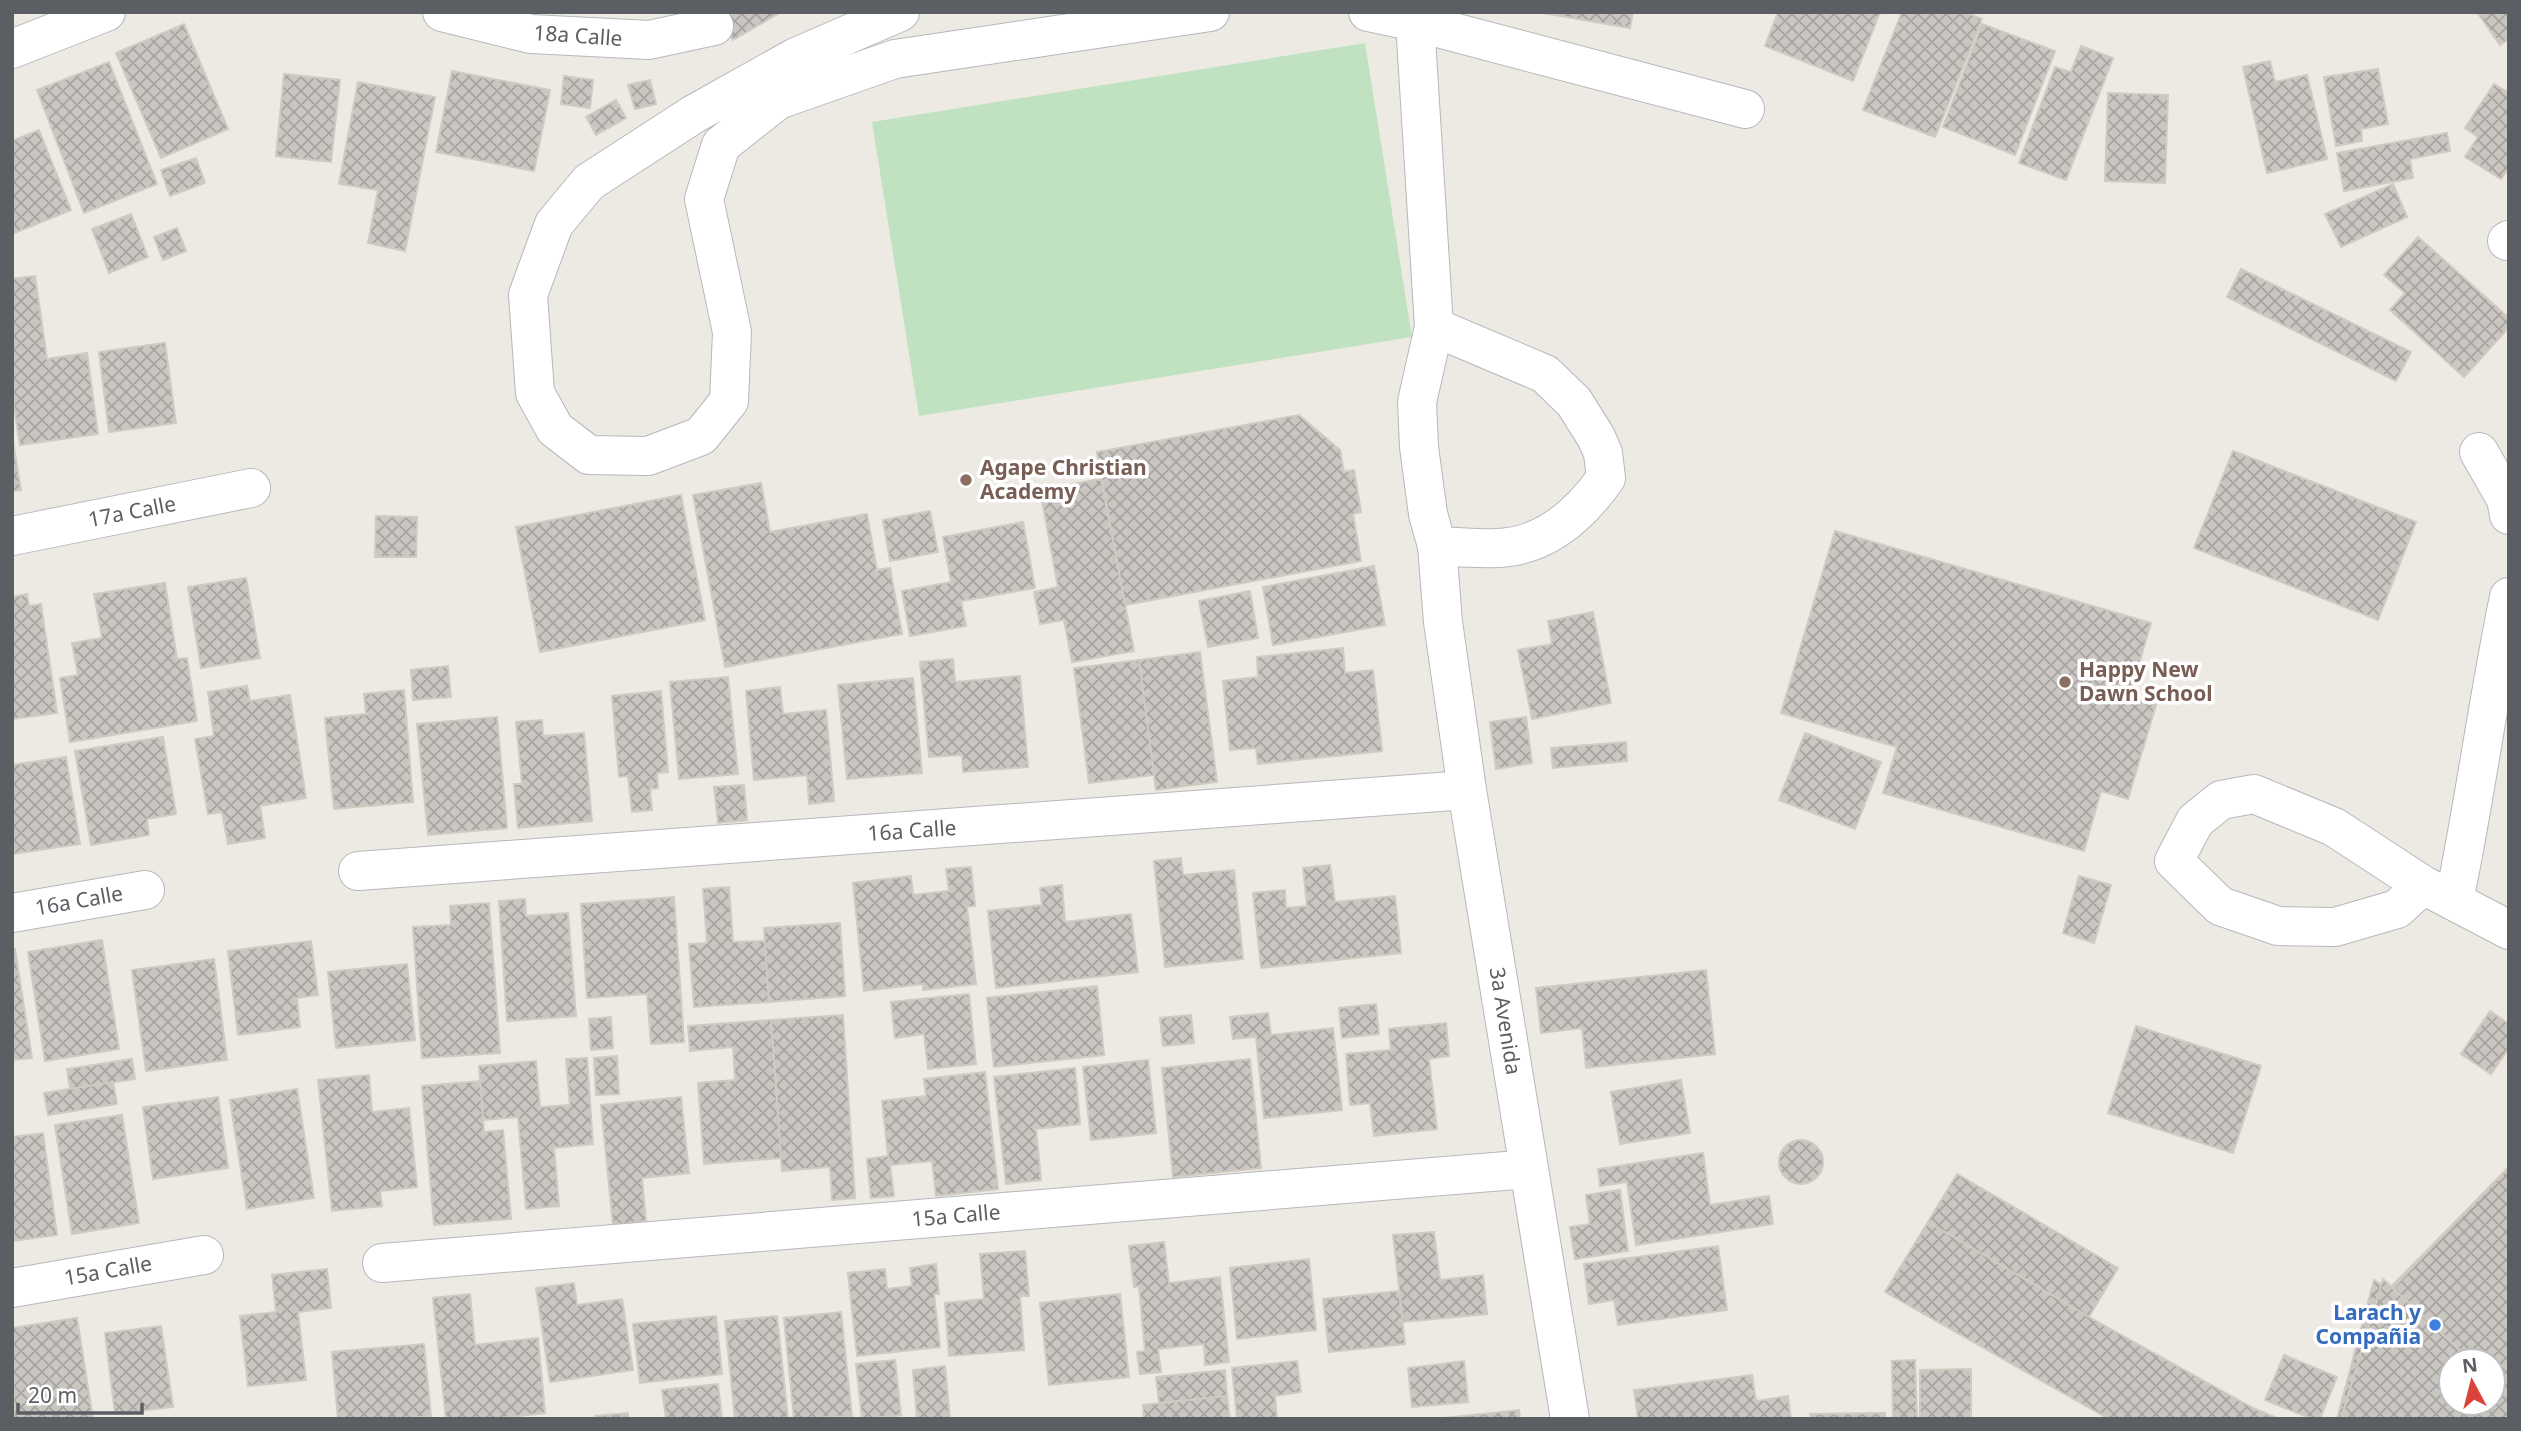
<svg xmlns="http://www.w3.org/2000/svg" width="2521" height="1431" viewBox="0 0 2521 1431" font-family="'Noto Sans',sans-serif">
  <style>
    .pitch { fill: #c1e2c0 }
    .building { fill: url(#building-cross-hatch); stroke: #d0cbc1; stroke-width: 2; fill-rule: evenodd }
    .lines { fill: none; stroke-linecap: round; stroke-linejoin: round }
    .minor-casing { stroke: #b5b8bc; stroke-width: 40 }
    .minor { stroke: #fff; stroke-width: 38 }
    .education-dot { fill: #8d6e63; stroke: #fff; stroke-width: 2.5 }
    .shop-dot { fill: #3f7fe0; stroke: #fff; stroke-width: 2.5 }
    .labels { text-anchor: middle; stroke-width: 7; stroke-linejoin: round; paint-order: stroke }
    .street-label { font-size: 21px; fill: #5b5e62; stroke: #fff }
    .education-label { font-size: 21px; font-weight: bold; fill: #785e54; stroke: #fff; text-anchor: start }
    .shop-label { font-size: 21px; font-weight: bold; fill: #366cbe; stroke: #fff; text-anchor: end }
  </style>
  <defs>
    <pattern id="building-cross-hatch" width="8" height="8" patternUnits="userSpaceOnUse" patternTransform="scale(1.75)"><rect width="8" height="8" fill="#cac6c2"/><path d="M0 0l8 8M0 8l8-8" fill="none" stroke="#a7a4a1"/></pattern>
  </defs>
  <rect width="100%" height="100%" fill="#eceae2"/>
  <!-- pitch -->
  <polygon class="pitch" points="1365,43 1412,337 919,416 872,122"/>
  <!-- building -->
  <g class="building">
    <polygon points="716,12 781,12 733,40"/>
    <polygon points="1538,12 1633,12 1630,28"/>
    <polygon points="1778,12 1880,12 1853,81 1765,46"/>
    <polygon points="1902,12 1964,12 1982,19 1935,137 1863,110"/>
    <polygon points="2477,12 2509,12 2509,39 2500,45"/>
    <polygon points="184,24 228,129 161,158 116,53"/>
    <polygon points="1982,24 2055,51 2015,155 1943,127"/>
    <polygon points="2081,46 2113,58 2066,180 2019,163 2055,67 2071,72"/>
    <polygon points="2270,61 2275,82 2307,75 2327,159 2267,173 2243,67"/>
    <polygon points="109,62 157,184 84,213 37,90"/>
    <polygon points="2378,69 2388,124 2361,129 2362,141 2336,146 2324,77"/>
    <polygon points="452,71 550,90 534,171 436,152"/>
    <polygon points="284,74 340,80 331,162 276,156"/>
    <polygon points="564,76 593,80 590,108 561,104"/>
    <polygon points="650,80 656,104 635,109 628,85"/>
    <polygon points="358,82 435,97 405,251 368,243 378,190 339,184"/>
    <polygon points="2494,84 2509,93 2509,167 2501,179 2465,157 2478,137 2465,128"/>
    <polygon points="2108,93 2168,95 2165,183 2105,181"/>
    <polygon points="616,100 626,118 596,135 586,117"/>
    <polygon points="39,130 71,210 12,234 12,141"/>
    <polygon points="2447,133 2450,151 2410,159 2413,178 2344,191 2337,153"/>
    <polygon points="196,158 205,183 170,196 161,170"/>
    <polygon points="2393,184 2407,217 2341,247 2325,214"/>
    <polygon points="131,214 148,257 109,273 92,229"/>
    <polygon points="177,228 186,251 163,260 154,237"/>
    <polygon points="2418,237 2509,318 2509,327 2464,377 2390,310 2405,293 2384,275"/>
    <polygon points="2241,269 2411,352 2396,381 2227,297"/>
    <polygon points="35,276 47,359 87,353 98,434 20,445 12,394 12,279"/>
    <polygon points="165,343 176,423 109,432 99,352"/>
    <polygon points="1299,415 1340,450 1344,472 1354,470 1361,512 1353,514 1361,561 1125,605 1097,452"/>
    <polygon points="12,436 21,490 12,491"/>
    <polygon points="2233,451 2416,522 2378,620 2194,548"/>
    <polygon points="1101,479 1134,651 1072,662 1064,620 1040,624 1034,592 1058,587 1040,490"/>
    <polygon points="761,483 770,532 867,514 877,570 890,568 902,634 725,667 693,495"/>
    <polygon points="681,495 705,620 540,652 516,527"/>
    <polygon points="930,511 938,552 890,561 883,520"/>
    <polygon points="376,516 417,517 416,557 375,557"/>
    <polygon points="1023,522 1035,588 961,601 966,626 910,636 902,591 951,582 943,537"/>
    <polygon points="1835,531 2151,623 2129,698 2156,705 2128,799 2101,791 2084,851 1883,793 1897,747 1781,713"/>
    <polygon points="1374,566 1385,625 1273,645 1263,587"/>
    <polygon points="246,578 260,658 201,668 188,587"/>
    <polygon points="165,583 177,659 187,658 197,721 70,742 60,678 78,675 72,643 102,638 94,594"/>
    <polygon points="1250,591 1258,638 1208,647 1199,601"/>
    <polygon points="27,594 29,606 41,604 57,713 12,719 12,597"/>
    <polygon points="1593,612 1611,703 1532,719 1518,650 1552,644 1548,621"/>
    <polygon points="1343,648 1345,673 1373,670 1382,751 1258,764 1256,748 1230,750 1223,681 1258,677 1257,657"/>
    <polygon points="1200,652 1217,782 1156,790 1139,660"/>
    <polygon points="953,659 955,682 1020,676 1028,767 963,772 962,755 929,757 920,662"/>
    <polygon points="1139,660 1154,775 1089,783 1074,668"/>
    <polygon points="448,666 451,697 413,700 411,670"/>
    <polygon points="728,677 738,774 679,779 670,682"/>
    <polygon points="913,678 922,773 847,779 838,685"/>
    <polygon points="247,686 250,701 290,695 306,798 260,806 265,838 228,844 222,812 208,814 195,739 214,736 208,692"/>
    <polygon points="780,687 783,714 826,710 834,801 809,804 807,775 754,780 746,691"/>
    <polygon points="404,690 413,802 334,809 325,718 366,714 364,694"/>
    <polygon points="661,691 668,772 657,773 658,788 650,789 652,810 632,812 628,776 619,777 612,696"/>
    <polygon points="497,717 507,828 428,835 417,724"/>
    <polygon points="1526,717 1532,763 1496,769 1490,722"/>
    <polygon points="542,720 543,736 584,733 592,821 518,828 514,784 522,784 516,722"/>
    <polygon points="1805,733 1881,762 1855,829 1779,800"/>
    <polygon points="163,737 176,814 147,819 149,835 91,845 75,751"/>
    <polygon points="1626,742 1627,761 1553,768 1551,748"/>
    <polygon points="66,757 80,844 12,854 12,765"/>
    <polygon points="744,785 747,820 718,823 714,787"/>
    <polygon points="1181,858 1183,875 1234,870 1243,959 1165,967 1154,861"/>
    <polygon points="1330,865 1335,902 1395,896 1401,953 1261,968 1253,893 1285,890 1286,908 1307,906 1303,868"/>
    <polygon points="971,867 975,906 967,907 976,984 923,990 923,984 864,991 853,883 911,876 913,895 949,891 946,869"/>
    <polygon points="2079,876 2111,885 2094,943 2063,933"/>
    <polygon points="1062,885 1065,922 1131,914 1138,972 996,988 988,911 1042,905 1040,888"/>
    <polygon points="729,887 733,942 765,941 769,1002 694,1007 689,944 707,943 703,889"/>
    <polygon points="674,897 684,1042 651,1044 647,994 587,998 581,904"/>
    <polygon points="525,899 526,916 568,913 576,1016 507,1021 499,901"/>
    <polygon points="489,903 500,1053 422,1058 413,927 451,925 450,906"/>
    <polygon points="840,923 845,996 769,1002 764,928"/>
    <polygon points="102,940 119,1049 45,1061 28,952"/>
    <polygon points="311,941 318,995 297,998 300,1027 238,1035 228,951"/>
    <polygon points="12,949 15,949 32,1058 12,1060"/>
    <polygon points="214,959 227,1060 146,1071 132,970"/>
    <polygon points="407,964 415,1040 336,1048 328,972"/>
    <polygon points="1706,970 1715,1054 1586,1068 1582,1028 1541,1033 1536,988"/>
    <polygon points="1097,986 1104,1055 994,1067 987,998"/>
    <polygon points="969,994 976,1064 928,1069 924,1034 895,1038 891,1002"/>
    <polygon points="1376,1004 1379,1034 1342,1038 1339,1008"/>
    <polygon points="2490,1011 2509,1024 2509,1048 2491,1074 2461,1054"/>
    <polygon points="1268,1013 1271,1035 1333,1028 1342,1110 1264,1118 1256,1037 1233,1039 1230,1017"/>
    <polygon points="843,1015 855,1198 832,1200 830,1167 782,1171 771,1020"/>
    <polygon points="1191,1015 1194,1043 1163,1046 1160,1018"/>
    <polygon points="611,1017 613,1048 591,1050 589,1019"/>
    <polygon points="771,1020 781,1158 704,1164 698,1083 735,1080 733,1047 690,1051 688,1026"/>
    <polygon points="1446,1023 1449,1056 1429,1059 1437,1129 1374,1136 1370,1103 1350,1105 1346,1054 1391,1050 1389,1029"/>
    <polygon points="2136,1026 2261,1066 2233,1153 2108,1113"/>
    <polygon points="617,1056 619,1094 596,1095 594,1058"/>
    <polygon points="587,1058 593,1144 554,1148 559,1206 526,1209 518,1117 483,1120 479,1066 536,1061 540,1107 570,1105 566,1059"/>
    <polygon points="132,1059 135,1079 70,1089 67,1069"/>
    <polygon points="1250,1059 1261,1168 1173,1177 1162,1068"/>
    <polygon points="1148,1060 1156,1133 1091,1140 1083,1067"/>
    <polygon points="1075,1068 1080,1124 1036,1129 1041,1180 1006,1184 994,1077"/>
    <polygon points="985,1072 998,1189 936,1196 932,1161 890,1165 894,1196 871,1198 867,1159 888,1156 882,1101 926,1096 924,1079"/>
    <polygon points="369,1075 372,1112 409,1108 417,1187 380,1191 382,1206 332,1211 318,1080"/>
    <polygon points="1681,1080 1690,1133 1620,1144 1611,1092"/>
    <polygon points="480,1081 484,1132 503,1130 511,1219 434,1225 422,1086"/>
    <polygon points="113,1082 117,1104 48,1115 44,1093"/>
    <polygon points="297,1089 314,1198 247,1209 230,1100"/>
    <polygon points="218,1097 228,1168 153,1179 143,1107"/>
    <polygon points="681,1097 689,1173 642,1178 646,1221 613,1225 601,1105"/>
    <polygon points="122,1115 139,1223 72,1234 55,1125"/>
    <polygon points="43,1133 57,1235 12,1241 12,1137"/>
    <circle cx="1801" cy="1162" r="22"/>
    <polygon points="1703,1153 1710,1205 1769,1196 1773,1224 1636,1245 1627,1182 1600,1186 1598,1169"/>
    <path d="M2509,1167v252h-172l37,-139 15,9zM2451,1361h42v42h-42z"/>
    <polygon points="2509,1167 2509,1396 2493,1381 2493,1361 2471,1361 2393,1288"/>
    <polygon points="1957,1174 2118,1268 2089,1317 1928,1222"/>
    <polygon points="1620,1190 1628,1251 1575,1259 1570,1227 1590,1224 1586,1195"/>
    <polygon points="1928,1222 2089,1317 2253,1408 2279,1419 2109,1419 1885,1292"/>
    <polygon points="1434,1232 1440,1280 1483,1275 1487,1314 1403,1322 1393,1235"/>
    <polygon points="1164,1242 1169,1283 1220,1277 1229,1362 1205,1365 1204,1344 1158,1349 1161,1372 1140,1374 1137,1352 1145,1351 1139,1286 1134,1287 1129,1246"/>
    <polygon points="1718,1246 1727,1310 1618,1325 1614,1300 1589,1304 1584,1264"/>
    <polygon points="1025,1251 1029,1296 1020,1296 1024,1350 949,1356 945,1303 984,1299 980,1254"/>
    <polygon points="1309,1259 1316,1330 1237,1339 1230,1268"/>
    <polygon points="936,1264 939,1294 934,1294 940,1347 857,1356 848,1273 885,1269 887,1289 912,1286 910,1268"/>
    <polygon points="327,1269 331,1308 298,1312 306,1380 248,1386 240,1316 276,1312 272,1275"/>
    <polygon points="2383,1279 2471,1361 2451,1361 2451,1403 2493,1403 2493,1381 2509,1396 2509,1419 2341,1419"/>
    <polygon points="574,1283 577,1305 622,1299 633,1370 550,1382 536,1288"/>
    <polygon points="1399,1291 1405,1344 1329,1352 1323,1299"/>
    <polygon points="470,1294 475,1345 538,1338 545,1413 492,1419 446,1419 433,1298"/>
    <polygon points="1120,1294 1129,1377 1049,1385 1040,1303"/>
    <polygon points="841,1312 852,1416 794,1419 784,1318"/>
    <polygon points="716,1316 722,1374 640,1383 633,1324"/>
    <polygon points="777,1316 788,1419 735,1419 725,1321"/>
    <polygon points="77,1318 93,1419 14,1419 12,1328"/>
    <polygon points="161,1326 173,1407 115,1414 105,1333"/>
    <polygon points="424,1344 431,1416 394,1419 338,1419 332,1352"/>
    <polygon points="2284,1355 2337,1377 2320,1419 2312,1419 2265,1400"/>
    <polygon points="895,1360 901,1415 862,1419 856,1364"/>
    <polygon points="1915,1360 1917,1419 1893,1419 1892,1361"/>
    <polygon points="1297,1361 1301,1392 1275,1396 1277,1419 1237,1419 1232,1368"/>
    <polygon points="1464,1361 1468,1402 1412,1407 1408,1368"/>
    <polygon points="945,1366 950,1419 917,1419 913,1370"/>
    <polygon points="1971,1369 1971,1419 1920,1419 1920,1370"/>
    <polygon points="1225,1370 1227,1396 1159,1403 1156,1377"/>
    <polygon points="1752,1375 1756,1401 1788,1396 1791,1419 1638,1419 1634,1390"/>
    <polygon points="718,1384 722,1419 666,1419 662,1390"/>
    <polygon points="1227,1396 1230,1419 1144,1419 1143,1405"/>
    <polygon points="1519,1410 1520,1419 1434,1419"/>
    <polygon points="628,1413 628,1419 596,1419 595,1416"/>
    <polygon points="1885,1413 1885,1419 1811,1419 1810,1414"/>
  </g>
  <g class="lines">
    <!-- minor casing -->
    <g class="minor-casing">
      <g id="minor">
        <polyline points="442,12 531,34 649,40 714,26"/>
        <polyline points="900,12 796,57 694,114 589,182 554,224 528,295 535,393 555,429 589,455 648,456 701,436 729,401 732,332 704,199 721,145 778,100 895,59 1210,12"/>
        <polyline points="1368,12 1415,22 1745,109"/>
        <polyline points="1415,22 1434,327 1417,402 1419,447 1428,514 1437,546 1443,622 1467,790 1570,1419"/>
        <polyline points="12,49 106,12"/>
        <polyline points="2507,241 2509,240"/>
        <path d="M1434,327l111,47 29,28 22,35 7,16 3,25c-26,37 -62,69 -110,70 -19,1 -40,-1 -59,-2"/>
        <polyline points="2479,452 2506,499 2509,515"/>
        <polyline points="12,536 251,488"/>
        <polyline points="358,871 1467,790"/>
        <polyline points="2423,885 2397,909 2335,927 2278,926 2220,906 2174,861 2195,821 2221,800 2254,794 2334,827 2423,885 2509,930"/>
        <path d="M2454,901c21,-101 34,-203 55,-304"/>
        <polyline points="12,913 145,890"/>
        <polyline points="382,1263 1529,1169"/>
        <polyline points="12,1288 204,1255"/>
      </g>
    </g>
    <!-- minor -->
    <use href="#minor" class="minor"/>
  </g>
  <!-- markers -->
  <g class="education-dot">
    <circle cx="966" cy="480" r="7"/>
    <circle cx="2065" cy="682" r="7"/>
  </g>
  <circle class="shop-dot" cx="2435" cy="1325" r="7"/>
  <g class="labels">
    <!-- street labels -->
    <g class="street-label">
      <text transform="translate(578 36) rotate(4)" y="7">18a Calle</text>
      <text transform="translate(132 512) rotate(-11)" y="7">17a Calle</text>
      <text transform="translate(912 831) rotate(-4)" y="7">16a Calle</text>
      <text transform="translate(79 901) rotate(-10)" y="7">16a Calle</text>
      <text transform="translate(1505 1021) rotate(81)" y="7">3a Avenida</text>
      <text transform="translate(956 1216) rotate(-5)" y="7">15a Calle</text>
      <text transform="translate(108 1271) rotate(-10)" y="7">15a Calle</text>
    </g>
    <!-- education labels -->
    <g class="education-label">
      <text x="980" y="475">Agape Christian<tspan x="980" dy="24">Academy</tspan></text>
      <text x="2079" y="677">Happy New<tspan x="2079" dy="24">Dawn School</tspan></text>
    </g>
    <!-- shop labels -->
    <g class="shop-label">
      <text x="2421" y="1320">Larach y<tspan x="2421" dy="24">Compañia</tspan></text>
    </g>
  </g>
  <!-- border -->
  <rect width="2521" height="1431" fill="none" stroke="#5b5e62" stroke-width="28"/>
  <!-- north arrow -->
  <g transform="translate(2472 1382) rotate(353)"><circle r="33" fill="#ffffff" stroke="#bdbfc0" stroke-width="2"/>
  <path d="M0-5L12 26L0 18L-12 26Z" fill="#db443a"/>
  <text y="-10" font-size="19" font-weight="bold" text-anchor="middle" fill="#5b5e62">N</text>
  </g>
  <!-- scale -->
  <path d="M18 1403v10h124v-10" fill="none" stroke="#5b5e62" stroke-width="3.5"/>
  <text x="28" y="1403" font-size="21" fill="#5b5e62" stroke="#ffffff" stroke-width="5" paint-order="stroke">20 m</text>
</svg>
